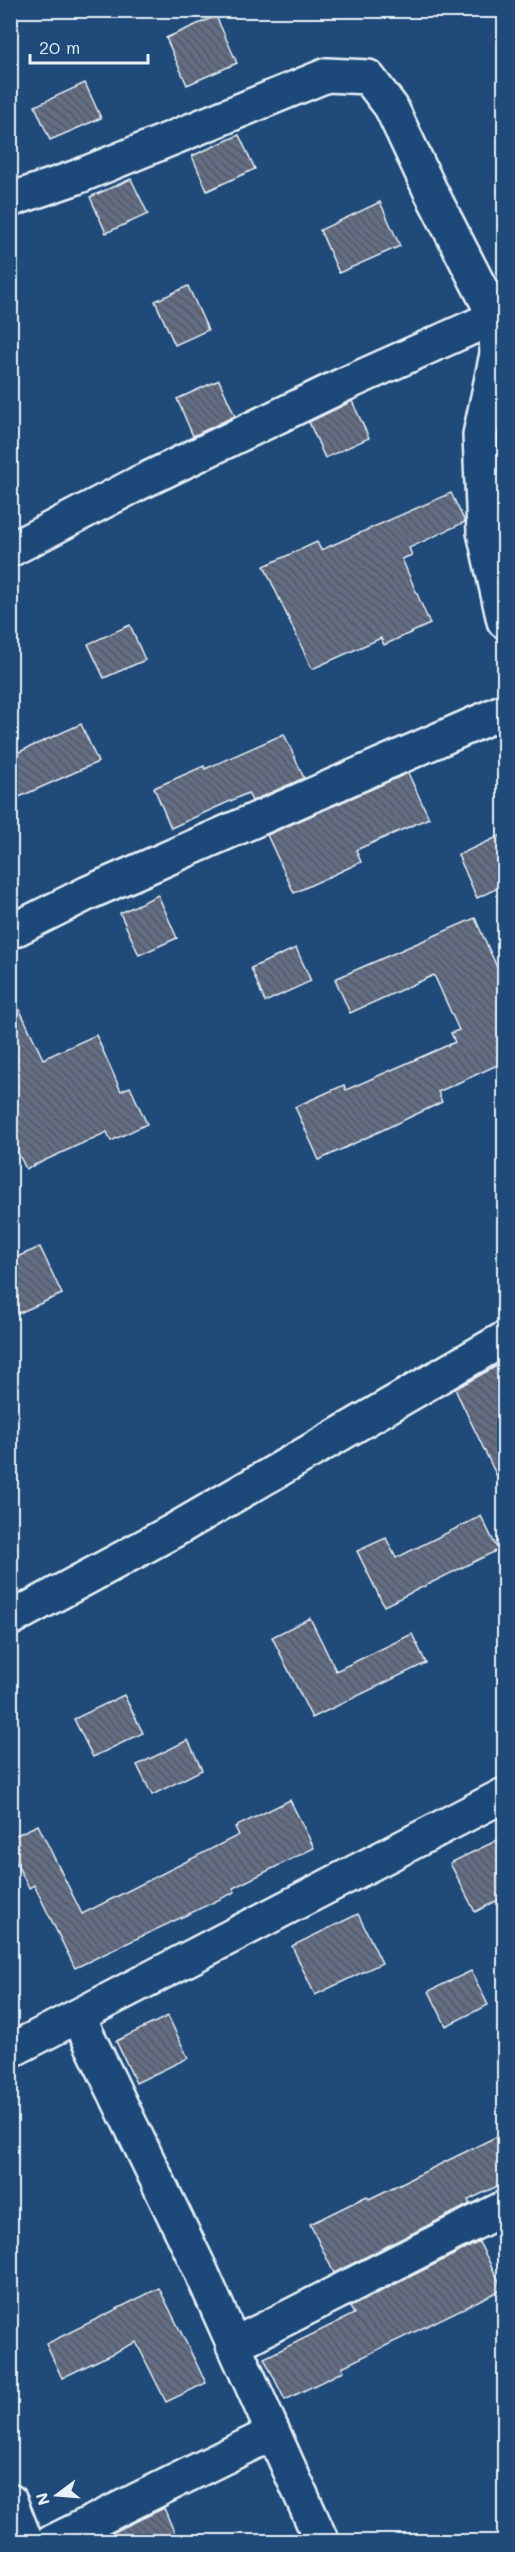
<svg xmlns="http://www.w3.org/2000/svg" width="515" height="2552" viewBox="0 0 515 2552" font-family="Mali,sans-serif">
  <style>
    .building { fill: url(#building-back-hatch); stroke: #e8f1f8; stroke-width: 1.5 }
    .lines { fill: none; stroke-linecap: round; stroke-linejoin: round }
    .minor-casing { stroke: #e8f1f8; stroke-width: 38 }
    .minor { stroke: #1f4a7a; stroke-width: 33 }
  </style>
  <defs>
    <pattern id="building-back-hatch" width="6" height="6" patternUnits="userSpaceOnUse" patternTransform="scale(1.5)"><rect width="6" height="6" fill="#636d83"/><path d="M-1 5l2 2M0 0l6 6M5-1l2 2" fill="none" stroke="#535964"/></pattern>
  </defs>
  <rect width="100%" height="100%" fill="#1f4a7a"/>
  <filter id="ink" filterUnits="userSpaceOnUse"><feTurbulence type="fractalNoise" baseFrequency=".0167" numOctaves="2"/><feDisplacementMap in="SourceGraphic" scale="12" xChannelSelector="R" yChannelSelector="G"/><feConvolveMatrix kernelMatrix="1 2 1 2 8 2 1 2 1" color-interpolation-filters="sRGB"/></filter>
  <g filter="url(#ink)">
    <!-- building -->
    <g class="building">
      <polygon points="216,16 237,63 187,85 166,38"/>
      <polygon points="85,83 101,118 50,140 35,106"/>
      <polygon points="239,135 255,169 207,191 192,156"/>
      <polygon points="131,179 148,214 106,233 90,197"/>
      <polygon points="380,202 400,246 339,273 320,230"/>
      <polygon points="188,286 208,330 175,345 155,301"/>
      <polygon points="219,380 235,416 193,436 177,399"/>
      <polygon points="352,401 369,438 325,458 309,422"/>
      <polygon points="451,493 465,522 409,548 412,555 402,559 430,624 384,645 381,638 312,669 264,566 317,542 321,550"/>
      <polygon points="130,625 145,660 104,678 88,644"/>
      <polygon points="81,724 98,762 10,801 10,756"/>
      <polygon points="284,734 304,778 252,801 248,793 171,828 154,788 204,766 205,769"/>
      <polygon points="408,773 429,818 356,850 361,862 294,893 267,835"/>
      <polygon points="504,834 504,885 477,898 458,855"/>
      <polygon points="158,895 177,938 139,955 120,913"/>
      <polygon points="475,918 504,983 504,1062 438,1092 442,1102 319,1160 295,1107 344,1085 346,1090 455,1042 451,1033 459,1030 434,975 350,1013 335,979"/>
      <polygon points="296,948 311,981 265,1002 251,968"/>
      <polygon points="10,989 43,1059 96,1035 121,1091 130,1087 147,1124 111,1141 107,1132 26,1169 10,1136"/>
      <polygon points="40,1247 62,1294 10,1317 10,1260"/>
      <polygon points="504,1362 504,1491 455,1389"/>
      <polygon points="481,1516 498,1550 384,1606 357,1551 386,1538 396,1558"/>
      <polygon points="310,1618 336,1671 412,1634 426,1663 312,1718 272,1637"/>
      <polygon points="124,1695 143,1733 93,1757 74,1719"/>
      <polygon points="188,1740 202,1770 152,1795 137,1765"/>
      <polygon points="290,1800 314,1848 233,1888 235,1892 75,1968 34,1885 29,1888 10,1851 10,1838 38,1825 82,1914 239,1835 235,1827"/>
      <polygon points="504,1837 504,1897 475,1912 450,1863"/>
      <polygon points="358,1914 382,1963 315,1995 292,1946"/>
      <polygon points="471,1971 488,2005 446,2026 429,1991"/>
      <polygon points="168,2016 188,2058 136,2083 116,2041"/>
      <polygon points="504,2133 504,2183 468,2200 470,2204 334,2273 310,2224 367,2196 369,2199"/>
      <polygon points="479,2242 503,2289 342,2367 344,2371 285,2400 264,2358 354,2314 350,2307"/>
      <polygon points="159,2288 206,2383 166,2402 136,2342 62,2378 46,2344"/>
      <polygon points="164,2508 178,2541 95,2541"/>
    </g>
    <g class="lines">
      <!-- minor casing -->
      <g class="minor-casing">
        <g id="minor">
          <polyline points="10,200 77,177 327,75 368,77 391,107 430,190 495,317 497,354 480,435 484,532 504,621"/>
          <polyline points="10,550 137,484 343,385 504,313"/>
          <polyline points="10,932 88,893 504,711"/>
          <polyline points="10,1619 173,1531 504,1339"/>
          <polyline points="78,2016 200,2269 322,2542"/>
          <polyline points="10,2051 504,1795"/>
          <polyline points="233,2345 504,2208"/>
          <polyline points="10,2501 26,2542"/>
          <polyline points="52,2542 273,2433"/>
        </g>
      </g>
      <!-- minor -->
      <use href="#minor" class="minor"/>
    </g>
  </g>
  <!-- margin -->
  <rect width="515" height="2552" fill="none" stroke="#1f4a7a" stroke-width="36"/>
  <rect x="18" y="18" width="479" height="2516" fill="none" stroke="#e8f1f8" stroke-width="2" filter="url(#ink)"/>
  <!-- north arrow -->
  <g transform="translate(57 2495) rotate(254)" stroke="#1f4a7a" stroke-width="4.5" paint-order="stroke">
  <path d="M0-4.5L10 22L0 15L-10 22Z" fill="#e8f1f8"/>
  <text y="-9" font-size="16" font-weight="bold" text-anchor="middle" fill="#e8f1f8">N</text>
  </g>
  <!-- scale -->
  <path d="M30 54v9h118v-9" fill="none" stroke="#e8f1f8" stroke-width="3"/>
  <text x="39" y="54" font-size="18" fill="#e8f1f8" stroke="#1f4a7a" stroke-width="4.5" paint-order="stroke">20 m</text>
</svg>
